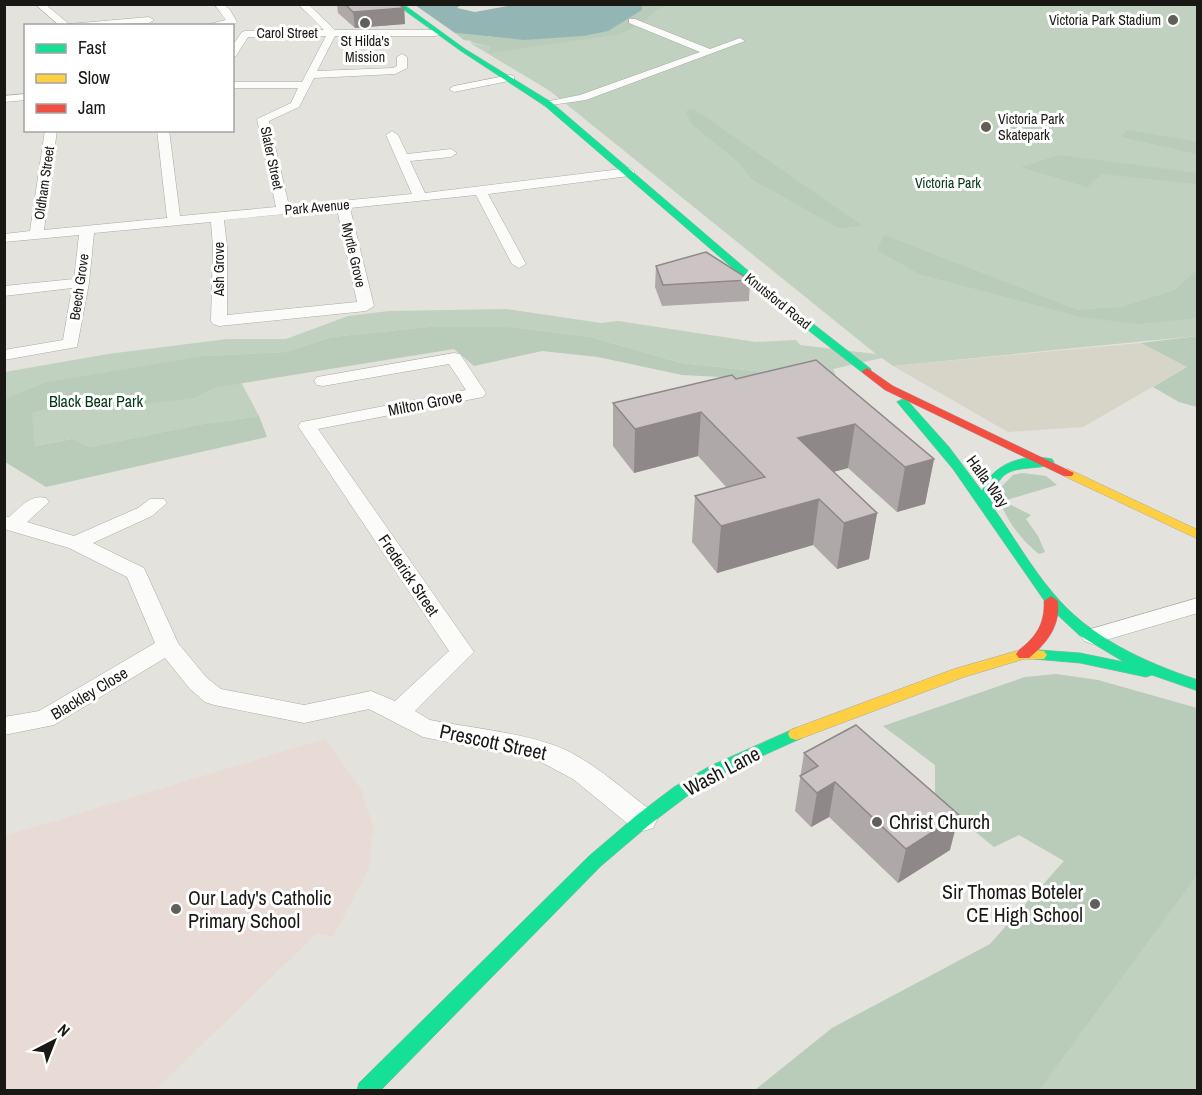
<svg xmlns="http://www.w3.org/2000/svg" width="1202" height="1095" viewBox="0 0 1202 1095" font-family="'Archivo Narrow',sans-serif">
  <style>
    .built { fill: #d7d5c8 }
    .education { fill: #e8dad4 }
    .green { fill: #c0d1bf }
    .forest { fill: #b9cbb9 }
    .water { fill: #93b6b4 }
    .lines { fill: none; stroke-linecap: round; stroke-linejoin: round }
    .street-casing { stroke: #a9a9a4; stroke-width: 1 }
    .fast-casing { stroke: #a9a9a4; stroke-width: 1 }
    .slow-casing { stroke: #a9a9a4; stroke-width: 1 }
    .jam-casing { stroke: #a9a9a4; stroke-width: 1 }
    .street { fill: #fbfbfa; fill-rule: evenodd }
    .fast { fill: #16e098; fill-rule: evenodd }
    .slow { fill: #ffcf43; fill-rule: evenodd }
    .jam { fill: #f24e42; fill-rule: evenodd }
    .wall { fill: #afa8a9 }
    .shaded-wall { fill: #8e8889 }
    .building { fill: #cbc3c4; stroke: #8e8889; stroke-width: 1.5 }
    .poi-dot { fill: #605f5a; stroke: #fff; stroke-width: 2 }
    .labels { text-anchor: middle; stroke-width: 6; stroke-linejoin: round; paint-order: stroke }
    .far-poi-label { font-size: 14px; fill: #191814; stroke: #fff; text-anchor: end }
    .far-street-label { font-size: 14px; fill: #191814; stroke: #fff }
    .far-park-label { font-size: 14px; fill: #003713; stroke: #fff }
    .park-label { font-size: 16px; fill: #003713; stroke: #fff }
    .street-label { font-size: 16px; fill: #191814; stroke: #fff }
    .near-street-label { font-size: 20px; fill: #191814; stroke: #fff }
    .near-poi-label { font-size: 20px; fill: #191814; stroke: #fff; text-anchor: start }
  </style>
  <rect width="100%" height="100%" fill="#e3e2dc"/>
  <!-- built -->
  <polygon class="built" points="1141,343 1187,367 1083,427 1008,432 893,366"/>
  <!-- education -->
  <polygon class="education" points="325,739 361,789 375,833 372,834 369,868 333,937 317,933 155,1090 5,1090 5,836"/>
  <!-- green -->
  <g class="green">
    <polygon points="642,5 1197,5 1197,336 893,366 882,358 833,369 836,375 778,380 772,373 681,363 590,337 509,327 428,327 332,337 286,352 204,356 242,384 259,416 197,425 90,447 71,439 34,446 5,400 5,372 108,354 227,339 286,339 348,316 389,311 506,309 601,323 618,321 756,342 796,340 800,345 876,354 550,91 470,43 491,47"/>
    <polygon points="1197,841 1197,1090 983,1090"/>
  </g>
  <!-- forest -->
  <g class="forest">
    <polygon points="642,5 668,5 658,9 643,22 621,34 489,53 491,47 470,42 472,41 464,40 455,33 524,40 583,36 642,11"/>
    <polygon points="694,109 863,226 839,228 753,180 737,161 694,126 690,121 686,111"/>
    <polygon points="1126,130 1197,142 1197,154 1122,137"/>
    <polygon points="1060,155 1197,173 1197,184 1102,174 1087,187 1021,167"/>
    <polygon points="884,235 1077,310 1122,307 1175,290 1197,270 1197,318 1138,324 1081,317 919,274 877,250"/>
    <polygon points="428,327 509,327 590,337 681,363 772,373 778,380 682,375 598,357 542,351 474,366 454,349 213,388 194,398 114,408 84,402 32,412 34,446 72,439 90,447 197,425 259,416 267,437 46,487 5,462 4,400 44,383 203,356 286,352 332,337"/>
    <polygon points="1197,336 1198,336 1197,407 1179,402 1153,387 1187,367 1141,343"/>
    <path d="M1022,473l24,3 11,9 -54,16 28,14 -5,4 12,17 7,16 -6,2c-20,-15 -37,-40 -42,-63l16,-16z"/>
    <polygon points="1056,674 1098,680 1197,708 1197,875 1039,1090 755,1090 832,1028 990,944 1064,861 1019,835 994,847 935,799 935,765 883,726 1025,677"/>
  </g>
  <!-- water -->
  <polygon class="water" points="513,5 642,4 642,10 608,31 583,36 524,40 455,33 415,5 461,5 457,8 475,12"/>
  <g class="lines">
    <!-- street casing -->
    <g class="street-casing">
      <g id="street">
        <polygon points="35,4 45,4 69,24 149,17 154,20 149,23 60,26"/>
        <polygon points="214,4 224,4 230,10 237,22 235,24 201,26 226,20"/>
        <path d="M298,4h10l27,26h101l5,3 -5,3h-101l-18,35 76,-3 4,-2v-9l5,-3 5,3v11l-12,6 -81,4 -15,29 -30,14 20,85 123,-12 -26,-59 6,-4 6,4 9,19 44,-5 6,4 -6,4 -41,4 15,32 204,-25 6,4 -6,4 -141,18 38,70 -7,4 -7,-4 -36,-69 -126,13 24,98 -8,5 -147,15 -6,-2 -2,-3 2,-74 -2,-25 -117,11 -5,50 -12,64 -73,13v-10l59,-10 9,-52 -68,8v-10l70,-7 5,-44 -75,7v-8l26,-3 15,-101h12l-13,100 123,-12 -10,-88h12l11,86 96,-9 -19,-88 34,-16 7,-15h-66v-6h70l24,-46 -78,1 -12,19 -4,1v-11l10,-14 3,-1 79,-1zM337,209l20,93 -130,13v-68l-3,-27z"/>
        <polygon points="629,19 635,19 710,49 740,38 745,41 586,100 544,106 544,102 580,95 700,52 629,23"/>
        <polygon points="510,75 514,76 514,80 454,92 449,89 454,86"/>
        <polygon points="26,94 26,100 4,102 4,96"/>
        <path d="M454,353l6,1 26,39 -3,4 -165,32 156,223 -59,59 15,9c41,8 98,13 136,30 32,16 59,41 87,62l4,8 -4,8 -10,3 -10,-3 -60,-49 -36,-19 -114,-23 -54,-28 -65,14 -90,-18 -9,-3 -15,-13 -25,-31 -111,67 -50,10v-18l35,-6 116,-68 -28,-66 -58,-29 -65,-19v-13l5,1c11,-9 21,-23 37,-19l3,4 -22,20 47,14 64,-28 12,-9h14l3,4 -15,13 -59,27 51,25 34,75 28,34 15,12 83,16 67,-14 24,10 54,-50 -151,-225 3,-4 6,-1 159,-31 -17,-26 -126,22 -6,-1 -3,-4 3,-4 6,-1z"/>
        <polygon points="1198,598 1198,613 1092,644 1084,641 1081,636 1084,631"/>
      </g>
    </g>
    <!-- fast casing -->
    <g class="fast-casing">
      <g id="fast">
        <polygon points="396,4 403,4 465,49 551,102 780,298 871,369 871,373 863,373 772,302 545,106 461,51"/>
        <path d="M903,399l4,1 42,47 33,44c10,-28 43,-38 70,-32l2,3 -2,3c-33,7 -55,-4 -60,41 21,29 38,60 61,87 36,44 91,69 145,87v11l-46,-16 -6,2 -66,-14 -46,-4 -3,-4 3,-4 5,-1 41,3 44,9 -45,-27 -31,-29 -95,-137 -56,-67z"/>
        <polygon points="796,728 802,730 804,734 802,738 722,774 686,797 649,825 601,866 381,1090 357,1090 359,1083 589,856 637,815 674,787 710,766"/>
      </g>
    </g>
    <!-- slow casing -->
    <g class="slow-casing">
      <g id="slow">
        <polygon points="1068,469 1198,530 1198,539 1064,476 1062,473"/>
        <polygon points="1024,649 1044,651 1047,655 1044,659 1024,659 964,677 802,738 796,740 790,738 788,734 790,730 954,669"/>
      </g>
    </g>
    <!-- jam casing -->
    <g class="jam-casing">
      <g id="jam">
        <polygon points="867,368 893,386 1074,473 1072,476 1064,476 885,390 863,373 862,371"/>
        <path d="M1051,596l7,5c2,25 -10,41 -29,57h-10l-3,-4 3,-4c17,-13 26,-26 25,-49z"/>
      </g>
    </g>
    <!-- street -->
    <use href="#street" class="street"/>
    <!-- fast -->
    <use href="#fast" class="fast"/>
    <!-- slow -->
    <use href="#slow" class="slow"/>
    <!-- jam -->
    <use href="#jam" class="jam"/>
  </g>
  <!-- wall -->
  <g class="wall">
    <polygon points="337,4 398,4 404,8 405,24 355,28 338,13"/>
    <polygon points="656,266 750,280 749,301 662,306 655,287"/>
    <polygon points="816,360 934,459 925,504 897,512 848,468 833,472 877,513 869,559 837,569 813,545 717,573 692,542 695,496 727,488 698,456 634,473 613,446 613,403 736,379"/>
    <polygon points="804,753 950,850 898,883 829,817 811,827 795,811"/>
  </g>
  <!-- shaded-wall -->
  <g class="shaded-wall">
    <polygon points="404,8 405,24 355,28 353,12"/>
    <polygon points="701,412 698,456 634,473 635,429"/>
    <polygon points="855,424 848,468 793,483 798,438"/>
    <polygon points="934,459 925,504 897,512 905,467"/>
    <polygon points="819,499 813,545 717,573 721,526"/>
    <polygon points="877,513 869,559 837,569 844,523"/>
    <polygon points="835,782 829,817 811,827 817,793"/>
    <polygon points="959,815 950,850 898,883 906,849"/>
  </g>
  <!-- building -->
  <g class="building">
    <polygon points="345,4 398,4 404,8 353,12"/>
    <polygon points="706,252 750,280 663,285 656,266"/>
    <polygon points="816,360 934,459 905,467 855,424 798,438 877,513 844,523 819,499 721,526 695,496 765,477 701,412 635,429 613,403 732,375 736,379"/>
    <polygon points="856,725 959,815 906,849 835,782 817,793 800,776 818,766 804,753"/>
  </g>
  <!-- markers -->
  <g class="poi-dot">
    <circle cx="1173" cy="20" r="6"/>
    <circle cx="365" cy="23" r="6"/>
    <circle cx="986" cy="127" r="6"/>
    <circle cx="877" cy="822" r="6"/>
    <circle cx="1095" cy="904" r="6"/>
    <circle cx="176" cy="909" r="6"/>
  </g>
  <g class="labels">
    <!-- far-poi labels -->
    <g class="far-poi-label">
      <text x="1161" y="25">Victoria Park Stadium</text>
      <text x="365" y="46" text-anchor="middle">St Hilda's<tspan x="365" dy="16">Mission</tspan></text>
      <text x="998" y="124" text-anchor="start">Victoria Park<tspan x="998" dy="16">Skatepark</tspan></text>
    </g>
    <!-- far-street labels -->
    <g class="far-street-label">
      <text x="287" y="38">Carol Street</text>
      <text transform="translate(272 158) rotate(78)" y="5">Slater Street</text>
      <text transform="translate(44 183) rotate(-82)" y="5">Oldham Street</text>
      <text transform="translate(317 207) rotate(-5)" y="5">Park Avenue</text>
      <text transform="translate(354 255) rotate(77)" y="5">Myrtle Grove</text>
      <text transform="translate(219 269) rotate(-90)" y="5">Ash Grove</text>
      <text transform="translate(79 287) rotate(-82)" y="5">Beech Grove</text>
      <text transform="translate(778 301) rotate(39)" y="5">Knutsford Road</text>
    </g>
    <!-- far-park labels -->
    <g class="far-park-label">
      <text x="948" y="188">Victoria Park</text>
    </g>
    <!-- park labels -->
    <g class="park-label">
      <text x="96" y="407">Black Bear Park</text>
    </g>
    <!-- street labels -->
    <g class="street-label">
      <text transform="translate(425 403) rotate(-11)" y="6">Milton Grove</text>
      <text transform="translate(988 481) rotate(54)" y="6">Halla Way</text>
      <text transform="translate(409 575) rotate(56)" y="6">Frederick Street</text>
      <text transform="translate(89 693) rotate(-31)" y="6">Blackley Close</text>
    </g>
    <!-- near-street labels -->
    <g class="near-street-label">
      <text transform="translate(493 742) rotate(12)" y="7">Prescott Street</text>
      <text transform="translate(722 771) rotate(-28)" y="7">Wash Lane</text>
    </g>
    <!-- near-poi labels -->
    <g class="near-poi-label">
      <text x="889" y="829">Christ Church</text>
      <text x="1083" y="899" text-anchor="end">Sir Thomas Boteler<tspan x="1083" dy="23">CE High School</tspan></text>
      <text x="188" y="905">Our Lady's Catholic<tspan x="188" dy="23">Primary School</tspan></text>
    </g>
  </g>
  <!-- border -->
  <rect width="1202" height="1095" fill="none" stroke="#191814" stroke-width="12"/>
  <!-- legend -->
  <rect x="24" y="24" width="210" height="108" fill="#ffffff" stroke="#a3a3a1" stroke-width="1.5"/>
  <rect x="36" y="44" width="30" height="9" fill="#16e098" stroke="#a3a3a1" stroke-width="1.5"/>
  <text x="78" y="54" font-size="18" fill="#191814">Fast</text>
  <rect x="36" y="74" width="30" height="9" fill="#ffcf43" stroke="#a3a3a1" stroke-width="1.5"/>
  <text x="78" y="84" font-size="18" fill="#191814">Slow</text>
  <rect x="36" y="104" width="30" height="9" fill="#f24e42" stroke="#a3a3a1" stroke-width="1.5"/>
  <text x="78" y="114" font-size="18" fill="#191814">Jam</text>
  <!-- north arrow -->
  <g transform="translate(54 1041) rotate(42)" stroke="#ffffff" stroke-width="4.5" paint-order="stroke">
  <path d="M0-4.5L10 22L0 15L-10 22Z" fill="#191814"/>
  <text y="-9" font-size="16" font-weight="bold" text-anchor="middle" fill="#191814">N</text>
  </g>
</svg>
